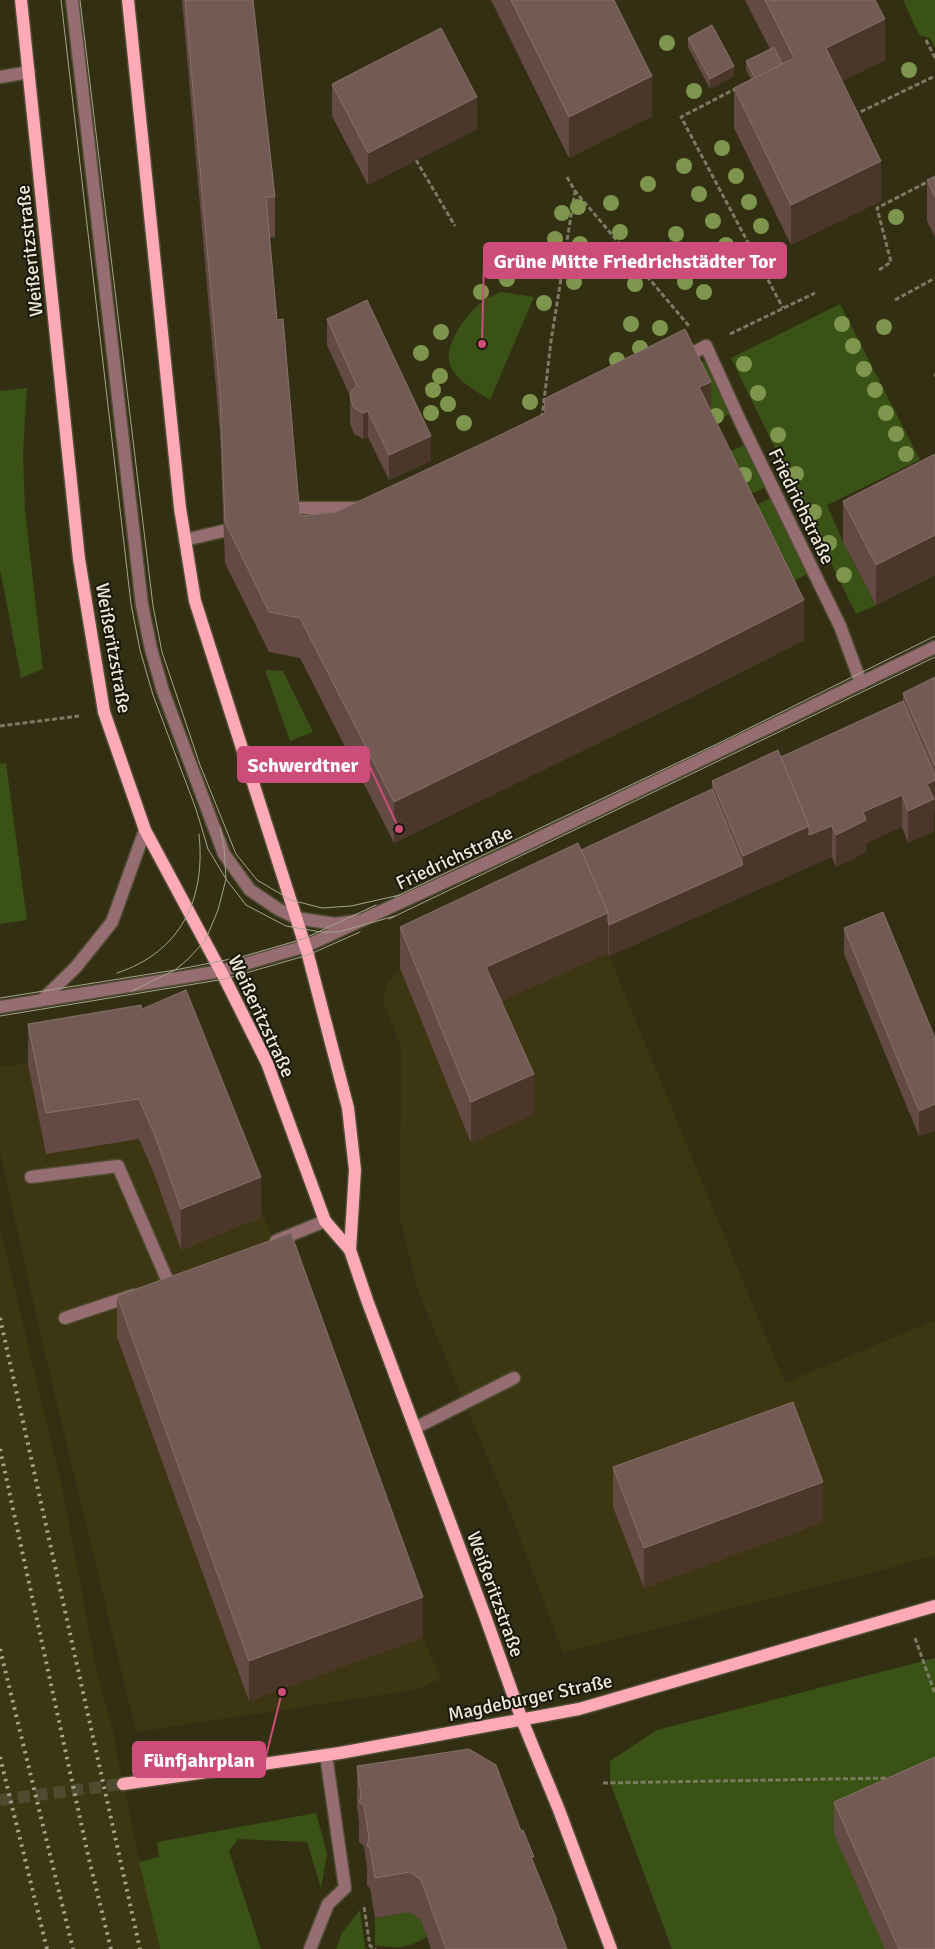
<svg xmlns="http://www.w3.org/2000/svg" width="935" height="1949" viewBox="0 0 935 1949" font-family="Signika,sans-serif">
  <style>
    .built { fill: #3c3612 }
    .green { fill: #3b5217 }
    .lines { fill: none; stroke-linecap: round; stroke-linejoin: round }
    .major-tunnel { stroke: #4f4b31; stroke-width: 12; stroke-dasharray: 12 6; stroke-linecap: butt }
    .minor-casing { stroke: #514d33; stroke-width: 15 }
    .major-casing { stroke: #514d33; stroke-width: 15 }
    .path { stroke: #7d7962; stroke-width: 3; stroke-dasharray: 5 2.5; stroke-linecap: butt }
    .minor { stroke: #966d72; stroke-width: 12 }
    .major { stroke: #ffaab6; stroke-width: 12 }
    .tram { stroke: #a6a38e; stroke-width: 1 }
    .rail { stroke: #a6a38e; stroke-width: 4; stroke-dasharray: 2.5 5; stroke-linecap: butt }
    .tree { fill: #7d954c }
    .wall { fill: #654944 }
    .shaded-wall { fill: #4b372a }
    .building { fill: #745a54; stroke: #867169 }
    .labels { text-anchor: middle; stroke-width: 4; stroke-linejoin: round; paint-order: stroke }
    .street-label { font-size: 19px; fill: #ece9d9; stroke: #19170b }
    .leader { fill: none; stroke: #cc4c7a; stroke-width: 2 }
    .callout-dot { fill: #cc4c7a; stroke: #19170b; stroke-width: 2 }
    .callout { fill: #cc4c7a; stroke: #cc4c7a; stroke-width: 2 }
    .callout-label { font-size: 20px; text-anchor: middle; font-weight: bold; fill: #fff }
  </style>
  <rect width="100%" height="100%" fill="#332f13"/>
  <!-- built -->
  <g class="built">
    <polygon points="608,953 785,1383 935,1320 935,1556 563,1653 507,1504 419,1294 400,1219 401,1047 383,1002 387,983 400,968"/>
    <polygon points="186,1031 281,1257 423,1637 441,1679 414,1690 136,1732 41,1338 0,1152 0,1066 28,1064"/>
    <polygon points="0,1227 63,1491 95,1663 112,1728 136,1846 160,1949 0,1949"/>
  </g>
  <!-- green -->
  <g class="green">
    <polygon points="903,0 935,0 935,48 930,38 919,35"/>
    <path d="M501,292l33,5 -44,103c-13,-9 -32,-18 -39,-33 -10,-21 16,-53 32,-66 5,-4 12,-6 18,-9z"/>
    <polygon points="840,304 920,460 827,505 843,542 876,605 856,614 731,358"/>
    <polygon points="704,361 730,414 711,423 685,370"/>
    <polygon points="27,388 23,452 25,510 43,669 21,678 0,569 0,391"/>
    <polygon points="745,445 766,487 735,501 714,458"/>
    <polygon points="771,498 807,574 778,589 740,512"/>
    <polygon points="265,670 283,671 313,732 290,741"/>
    <polygon points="6,763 27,920 0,924 0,764"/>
    <polygon points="935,1658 935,1949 672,1949 610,1782 610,1761 657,1730"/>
    <polygon points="316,1813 327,1853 321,1888 307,1842 238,1839 229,1851 261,1949 160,1949 139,1862 159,1857 157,1842"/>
    <polygon points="360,1910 365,1948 367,1949 336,1949 342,1933"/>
    <path d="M410,1912l11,8 6,17c-23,12 -26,12 -52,8v-27z"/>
  </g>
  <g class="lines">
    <!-- major-tunnel -->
    <polyline class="major-tunnel" points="0,1800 123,1784"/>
    <!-- minor casing -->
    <g class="minor-casing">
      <g id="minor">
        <polyline points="72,0 142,605 151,649 163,691 224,854 250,890 278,909 296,918 335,924 363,920"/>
        <polyline points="0,77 29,72"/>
        <polyline points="680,360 706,346 741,423 840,626 861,683"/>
        <polyline points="297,508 359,508"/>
        <polyline points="185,540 223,531"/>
        <polyline points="42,1000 76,967 112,922 145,830"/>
        <polyline points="0,1007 221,971 306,946 514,850 935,647"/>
        <polyline points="31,1177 118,1166 169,1284"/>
        <polyline points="276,1241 325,1221"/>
        <polyline points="65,1318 134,1295"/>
        <polyline points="415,1428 514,1378"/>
        <polyline points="310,1949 328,1904 345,1888 326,1755"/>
      </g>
    </g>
    <!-- major casing -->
    <g class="major-casing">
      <g id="major">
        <polyline points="21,0 79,559 104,712 145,830 225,979 267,1063 325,1221 350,1250"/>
        <polyline points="128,0 180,508 195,601 308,955 348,1108 355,1170 350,1250 367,1300 485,1616 522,1720 559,1810 611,1949"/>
        <polyline points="123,1784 340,1753 579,1709 935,1606"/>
      </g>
    </g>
    <!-- path -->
    <g class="path">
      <polyline points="926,40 935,58"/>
      <polyline points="737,88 681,117 783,308"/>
      <polyline points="854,115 935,76"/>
      <polyline points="416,160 455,226"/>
      <polyline points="567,177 575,191 689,326"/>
      <polyline points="879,270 891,262 877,208 935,178"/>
      <polyline points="895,300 935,278"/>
      <polyline points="730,334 815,293"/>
      <polyline points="934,375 935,375"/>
      <polyline points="542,418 551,341 575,191"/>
      <polyline points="0,726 79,716"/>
      <polyline points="915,1638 935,1694"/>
      <polyline points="603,1783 888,1778"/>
      <polyline points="364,1907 370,1946 376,1949"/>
    </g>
    <!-- minor -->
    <use href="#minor" class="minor"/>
    <!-- major -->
    <use href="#major" class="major"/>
    <!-- tram -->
    <g class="tram">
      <polyline points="61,0 131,604 140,650 153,695 196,809 208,849 226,879 246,905 286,926 321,932 338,932 395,916"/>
      <polyline points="80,0 153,606 162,652 200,765 236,854 257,880 291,900 322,908 351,906 400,895"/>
      <polyline points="395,897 717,744 935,636"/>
      <polyline points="389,919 935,657"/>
      <path d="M117,973c64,-21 89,-74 82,-139"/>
      <polyline points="132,991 175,970 187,960 205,941 218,910 226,879 224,847 220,827"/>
      <polyline points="0,998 175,970 241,957 303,939 376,905"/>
      <polyline points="0,1016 225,979 308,955 360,932"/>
    </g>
    <!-- rail -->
    <g class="rail">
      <polyline points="0,1318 140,1949"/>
      <polyline points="0,1449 88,1855 111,1949"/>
      <polyline points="0,1649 73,1949"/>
      <polyline points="0,1757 47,1949"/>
    </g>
  </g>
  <!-- trees -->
  <g class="tree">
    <circle cx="667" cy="43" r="8"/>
    <circle cx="909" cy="70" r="8"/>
    <circle cx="694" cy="91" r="8"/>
    <circle cx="722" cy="148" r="8"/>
    <circle cx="684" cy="166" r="8"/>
    <circle cx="736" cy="176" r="8"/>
    <circle cx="648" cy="184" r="8"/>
    <circle cx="699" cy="194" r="8"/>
    <circle cx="749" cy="202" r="8"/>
    <circle cx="611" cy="203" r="8"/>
    <circle cx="578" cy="207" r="8"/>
    <circle cx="562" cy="213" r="8"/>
    <circle cx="896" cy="217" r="8"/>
    <circle cx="713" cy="221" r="8"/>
    <circle cx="761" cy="226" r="8"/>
    <circle cx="620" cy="232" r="8"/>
    <circle cx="676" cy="234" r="8"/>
    <circle cx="555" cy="239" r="8"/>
    <circle cx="580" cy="244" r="8"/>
    <circle cx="726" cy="245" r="8"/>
    <circle cx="507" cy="279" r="8"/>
    <circle cx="574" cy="282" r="8"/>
    <circle cx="685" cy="282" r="8"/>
    <circle cx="635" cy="284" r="8"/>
    <circle cx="481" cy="292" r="8"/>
    <circle cx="704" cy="292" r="8"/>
    <circle cx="544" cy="303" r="8"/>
    <circle cx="631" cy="324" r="8"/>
    <circle cx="842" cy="324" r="8"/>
    <circle cx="884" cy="327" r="8"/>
    <circle cx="660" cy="328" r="8"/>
    <circle cx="441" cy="332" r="8"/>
    <circle cx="853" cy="346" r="8"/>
    <circle cx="640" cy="348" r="8"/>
    <circle cx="421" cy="353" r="8"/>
    <circle cx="617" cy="360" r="8"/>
    <circle cx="744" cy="364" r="8"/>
    <circle cx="864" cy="369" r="8"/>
    <circle cx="440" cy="376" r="8"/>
    <circle cx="433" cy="390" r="8"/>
    <circle cx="875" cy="390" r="8"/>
    <circle cx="758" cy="393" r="8"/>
    <circle cx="530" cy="402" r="8"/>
    <circle cx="448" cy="404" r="8"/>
    <circle cx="431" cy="413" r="8"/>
    <circle cx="886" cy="413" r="8"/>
    <circle cx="716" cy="416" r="8"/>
    <circle cx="464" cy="423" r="8"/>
    <circle cx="896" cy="434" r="8"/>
    <circle cx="778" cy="435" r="8"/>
    <circle cx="906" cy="454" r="8"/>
    <circle cx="796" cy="474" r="8"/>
    <circle cx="744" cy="475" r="8"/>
    <circle cx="814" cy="512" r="8"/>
    <circle cx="829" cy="543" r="8"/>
    <circle cx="844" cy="575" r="8"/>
  </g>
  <!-- wall -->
  <g class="wall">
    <polygon points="182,0 253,0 275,197 275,237 269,238 277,320 300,516 336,512 711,411 804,640 696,695 394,843 300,658 269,652 225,563 220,434"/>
    <polygon points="491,0 614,0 652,116 569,158"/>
    <polygon points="745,0 875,0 885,60 841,81 881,201 791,245 734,128 734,88 751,79 746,70 746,61 770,49"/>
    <polygon points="688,38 734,76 710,89 688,47"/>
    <polygon points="332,84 477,129 368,185 332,116"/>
    <polygon points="935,176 935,237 927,221 927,180"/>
    <polygon points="327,319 431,461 389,480 368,437 363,439 354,434 350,423 350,396 327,345"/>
    <polygon points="935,454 935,575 876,605 843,542 843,501"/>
    <polygon points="935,677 935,812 934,813 934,831 908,843 902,827 866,843 866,852 836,867 832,857 809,867 609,956 608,953 501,1001 534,1114 471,1143 400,968 400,927 581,850 712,789 712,781 781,757 903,701 903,693"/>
    <polygon points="844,928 935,1038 935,1130 919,1136 844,954"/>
    <polygon points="142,1009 261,1217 181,1250 155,1176 139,1139 46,1154 28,1064 28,1024"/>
    <polygon points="117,1296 423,1637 249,1701 117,1337"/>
    <polygon points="613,1467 823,1522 644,1588 613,1507"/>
    <polygon points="357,1766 534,1863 567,1949 431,1949 421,1920 410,1912 375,1918 370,1888 367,1886 367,1869 364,1846 359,1842 359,1821 357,1807"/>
    <polygon points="834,1802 935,1949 885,1949 834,1834"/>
  </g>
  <!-- shaded-wall -->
  <g class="shaded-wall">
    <polygon points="885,19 885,60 826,89 826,48"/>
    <polygon points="734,66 734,76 710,89 710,79"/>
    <polygon points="652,76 652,116 569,158 569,117"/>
    <polygon points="477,97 477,129 368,185 368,153"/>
    <polygon points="881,161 881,201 791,245 791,205"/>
    <polygon points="711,382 711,423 699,387"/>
    <polygon points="368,411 368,437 363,439 363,413"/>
    <polygon points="431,436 431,461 389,480 389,455"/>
    <polygon points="935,535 935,575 876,605 876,565"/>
    <polygon points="804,600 804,640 696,695 394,843 394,802"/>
    <polygon points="935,780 935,812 934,813 934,831 908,843 908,811 927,784"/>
    <polygon points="902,795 902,827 866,843 866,852 836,867 836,835 863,812"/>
    <polygon points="809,826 832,826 832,857 809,867 609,956 609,925 743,865 743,856"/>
    <polygon points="608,913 608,953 486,1008 486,967"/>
    <polygon points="534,1074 534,1114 471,1143 471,1102"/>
    <polygon points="935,1104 935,1130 919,1136 919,1111"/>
    <polygon points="261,1177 261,1217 181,1250 181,1209"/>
    <polygon points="823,1482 823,1522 644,1588 644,1548"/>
    <polygon points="423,1597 423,1637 249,1701 249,1661"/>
  </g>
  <!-- building -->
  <g class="building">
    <polygon points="185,0 253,0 275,197 266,197 277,320 283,319 300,516 336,512 494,438 545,413 544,399 685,329 711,382 699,387 804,600 696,655 394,802 300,618 269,612 225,522 220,394"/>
    <polygon points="511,0 614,0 652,76 569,117"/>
    <polygon points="765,0 875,0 885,19 826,48 881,161 791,205 734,88 794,58"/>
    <polygon points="712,25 734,66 710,79 688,38"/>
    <polygon points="441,28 477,97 368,153 332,84"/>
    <polygon points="774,47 782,64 755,78 746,61"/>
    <polygon points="935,176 935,197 927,180"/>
    <polygon points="367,300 431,436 389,455 368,411 363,413 354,408 350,397 352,390 357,386 327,319"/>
    <polygon points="935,454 935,535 876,565 843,501"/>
    <polygon points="935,677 935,766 903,693"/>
    <polygon points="903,701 935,775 935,780 927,784 934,799 908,811 902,795 863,812 866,820 836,835 832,826 809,835 809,826 781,757"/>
    <polygon points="778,750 809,826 743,856 712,781"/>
    <polygon points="712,789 743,865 609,925 608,921 608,913 581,850"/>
    <polygon points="578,843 608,913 486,967 534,1074 471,1102 400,927"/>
    <polygon points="883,912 935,1038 935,1104 919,1111 844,928"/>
    <polygon points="186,990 261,1177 181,1209 155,1136 139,1099 46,1113 28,1024 141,1005 142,1009"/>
    <polygon points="291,1233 423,1597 249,1661 117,1296"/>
    <polygon points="793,1402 823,1482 644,1548 613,1467"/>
    <polygon points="469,1749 496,1765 521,1831 523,1830 534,1857 531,1857 557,1920 556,1921 567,1949 446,1949 421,1880 410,1872 375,1878 370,1848 367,1846 369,1839 364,1805 359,1802 361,1796 357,1766"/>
    <polygon points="935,1757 935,1949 899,1949 834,1802"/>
  </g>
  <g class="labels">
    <!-- street labels -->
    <g class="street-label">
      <text transform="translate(29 251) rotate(-96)" y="7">Weißeritzstraße</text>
      <text transform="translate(802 506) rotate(64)" y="7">Friedrichstraße</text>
      <text transform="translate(114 648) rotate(80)" y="7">Weißeritzstraße</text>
      <text transform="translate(454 857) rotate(-25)" y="7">Friedrichstraße</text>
      <text transform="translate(262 1016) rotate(65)" y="7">Weißeritzstraße</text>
      <text transform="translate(496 1594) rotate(70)" y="7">Weißeritzstraße</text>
      <text transform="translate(530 1697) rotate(-12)" y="7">Magdeburger Straße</text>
    </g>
  </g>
  <!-- callouts -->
  <path class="leader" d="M482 344L484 261M399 829L369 765M282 1692L265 1760"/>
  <g class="callout-dot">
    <circle cx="482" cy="344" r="5"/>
    <circle cx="399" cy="829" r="5"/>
    <circle cx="282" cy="1692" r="5"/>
  </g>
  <g class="callout">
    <rect x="484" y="243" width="302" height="35" rx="5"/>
    <rect x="238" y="747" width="131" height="35" rx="5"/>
    <rect x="133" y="1742" width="132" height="35" rx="5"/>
  </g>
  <g class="callout-label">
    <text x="635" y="268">Grüne Mitte Friedrichstädter Tor</text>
    <text x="303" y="772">Schwerdtner</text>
    <text x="199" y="1767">Fünfjahrplan</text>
  </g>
</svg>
